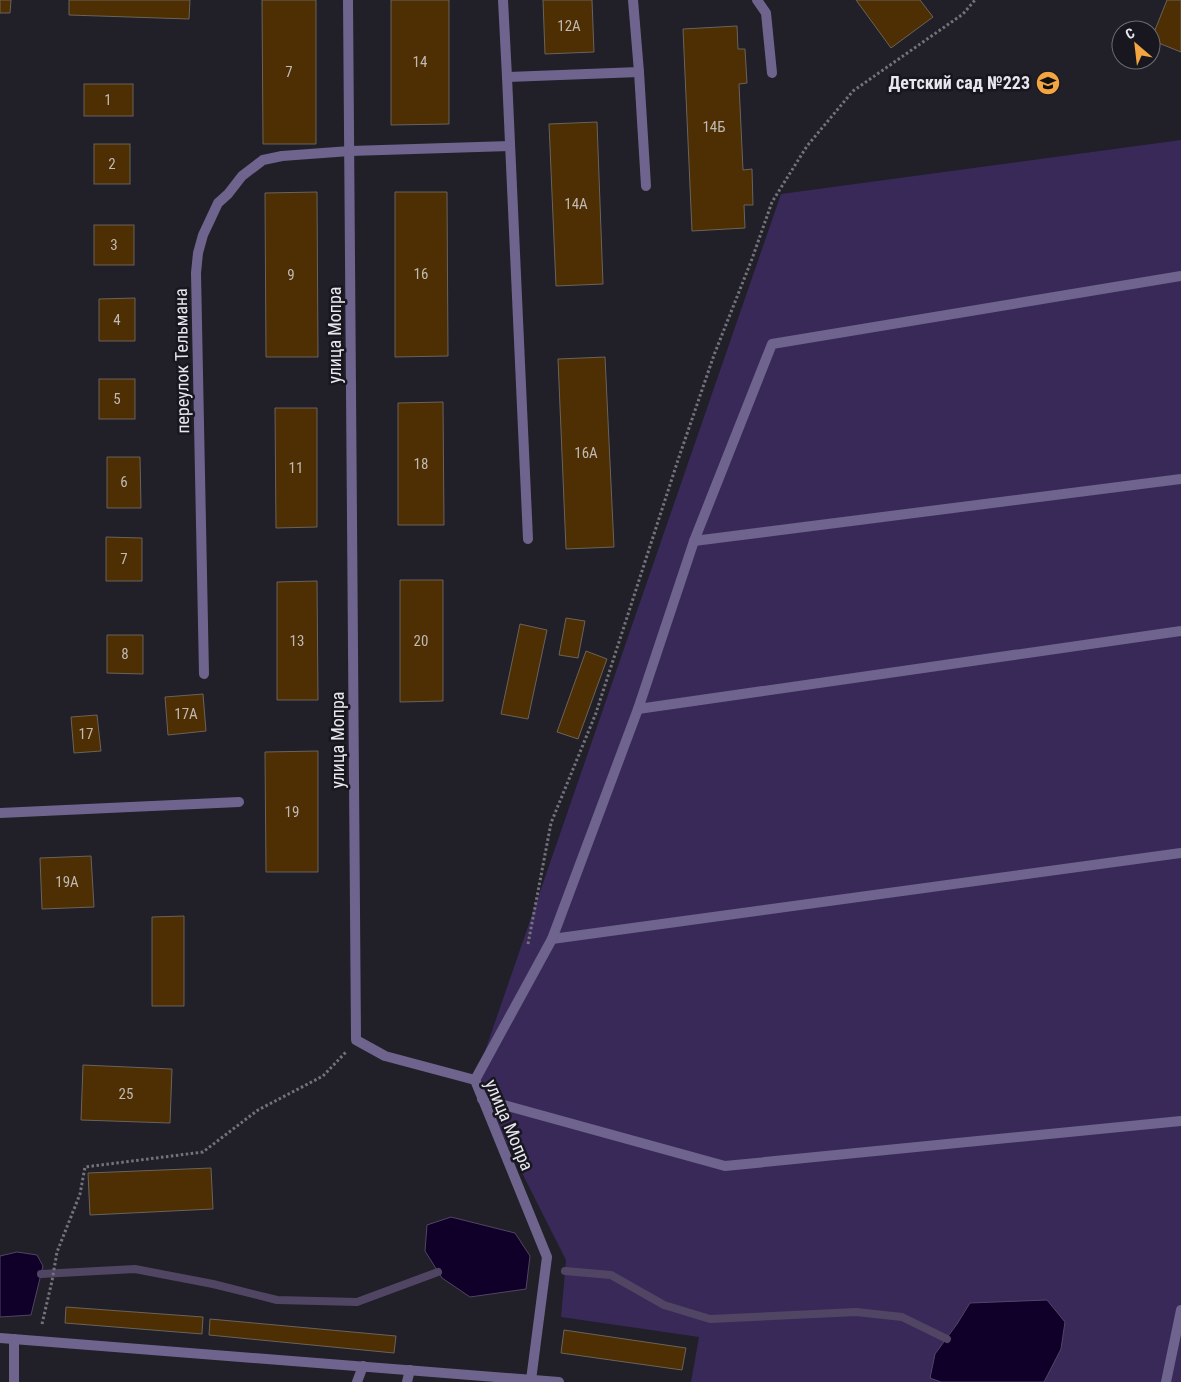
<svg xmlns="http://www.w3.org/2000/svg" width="1181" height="1382" viewBox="0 0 1181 1382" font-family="'Roboto Condensed',sans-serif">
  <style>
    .green { fill: #392959 }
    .water { fill: #100029; stroke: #514564 }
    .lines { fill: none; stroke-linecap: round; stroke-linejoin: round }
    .stream { stroke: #514564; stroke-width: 8 }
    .building { fill: #4d2f03; stroke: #6a635b }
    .path { stroke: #74727a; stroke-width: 3; stroke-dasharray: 2.5 2.5; stroke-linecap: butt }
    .service { stroke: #6f648e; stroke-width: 10 }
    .minor { stroke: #6f648e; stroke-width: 10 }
    .labels { text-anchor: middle; stroke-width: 5; stroke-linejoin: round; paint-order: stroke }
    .number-label { font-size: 15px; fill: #c1b9b2 }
    .poi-label { font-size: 18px; font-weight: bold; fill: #e8e7ed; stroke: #18161e; text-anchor: end }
    .street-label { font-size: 18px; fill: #e8e7ed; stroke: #18161e }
  </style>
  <rect width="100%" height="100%" fill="#211f27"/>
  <!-- green -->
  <polygon class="green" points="1181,140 1181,1382 691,1382 699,1337 561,1317 566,1260 475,1080 781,194"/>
  <!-- water -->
  <g class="water">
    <polygon points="451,1217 515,1233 530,1256 526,1289 470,1297 442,1278 425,1251 427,1225"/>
    <polygon points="17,1252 37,1255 43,1266 31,1315 0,1317 0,1256"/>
    <polygon points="1047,1300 1065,1322 1061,1349 1044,1382 941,1382 930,1378 935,1354 957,1324 970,1303"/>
  </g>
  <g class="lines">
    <!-- stream -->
    <g class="stream">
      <polyline points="565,1271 611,1275 664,1305 710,1319 856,1312 902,1317 947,1339"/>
      <polyline points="41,1274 135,1269 213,1284 277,1300 357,1302 438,1272"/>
    </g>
  </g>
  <!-- building -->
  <g class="building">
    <polygon points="0,0 11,0 10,13 0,13"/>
    <polygon points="69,0 190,0 189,19 69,15"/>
    <polygon points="262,0 316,0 316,144 263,144"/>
    <polygon points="391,0 449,0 449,124 391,125"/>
    <polygon points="543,0 592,0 594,52 545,54"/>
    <polygon points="856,0 920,0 933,17 891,48"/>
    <polygon points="1167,0 1181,0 1181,52 1151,40"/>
    <polygon points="737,26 738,49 745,49 747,83 739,84 743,170 752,169 753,205 744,205 745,228 692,231 683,29"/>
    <rect x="84" y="84" width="49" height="32"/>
    <polygon points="597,122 603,284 556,286 549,124"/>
    <rect x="94" y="144" width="36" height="40"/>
    <polygon points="317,192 318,357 266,357 265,193"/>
    <polygon points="395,192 447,192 448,356 395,357"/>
    <rect x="94" y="225" width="40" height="40"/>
    <polygon points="135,298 135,341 99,341 99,299"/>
    <polygon points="605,357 614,547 566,549 558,359"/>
    <rect x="99" y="379" width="36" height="40"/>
    <polygon points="443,402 444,525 398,525 398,403"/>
    <polygon points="275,408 317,408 317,527 276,528"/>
    <polygon points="107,457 140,457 141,508 107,508"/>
    <polygon points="106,537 142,538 142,581 106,581"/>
    <polygon points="400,580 443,580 443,701 400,702"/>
    <polygon points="317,581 318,700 277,700 277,582"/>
    <polygon points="566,618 585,621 578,658 559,655"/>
    <polygon points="520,624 547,630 528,719 501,714"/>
    <polygon points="107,635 143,635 143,674 107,673"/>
    <polygon points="586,651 607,659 578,739 557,732"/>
    <polygon points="203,694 206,731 168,735 165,697"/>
    <polygon points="97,715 101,751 74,753 71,717"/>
    <polygon points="318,751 318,872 266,872 265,752"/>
    <polygon points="91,856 94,907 42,909 40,858"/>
    <polygon points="184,916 184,1006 152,1006 152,917"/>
    <polygon points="83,1065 172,1069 170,1123 81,1120"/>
    <polygon points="211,1168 213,1209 90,1215 88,1173"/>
    <polygon points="66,1307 203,1317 202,1334 65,1323"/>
    <polygon points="210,1319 396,1336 394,1353 209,1335"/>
    <polygon points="564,1330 686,1348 682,1370 561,1353"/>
  </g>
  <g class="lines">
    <!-- path -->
    <g class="path">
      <polyline points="528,944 551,823 596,713 678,460 714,355 752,259 772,202 807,146 853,91 963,14 975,0"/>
      <polyline points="42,1324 52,1281 57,1252 80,1194 85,1167 203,1152 258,1110 323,1076 346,1052"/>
    </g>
    <!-- service -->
    <g class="service">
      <polyline points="503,0 507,77 528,539"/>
      <polyline points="757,0 766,13 772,73"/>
      <polyline points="639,72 646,186"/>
      <polyline points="507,77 639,72 633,0"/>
      <polyline points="694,541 1181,479"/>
      <polyline points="204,674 196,273 198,253 203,235 218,203 228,194 242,176 263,160 282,156 350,151 510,146"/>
      <polyline points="638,709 1181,631"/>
      <polyline points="0,813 239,802"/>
      <polyline points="552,939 1181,853"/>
      <polyline points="475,1080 552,939 638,709 694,541 772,344 1181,276"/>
      <polyline points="482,1099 725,1166 1181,1121"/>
      <polyline points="357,1382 363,1366"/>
      <polyline points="407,1382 410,1370"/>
      <polyline points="1166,1382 1181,1310"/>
    </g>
    <!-- minor -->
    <g class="minor">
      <polyline points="348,0 356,1040 385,1056 475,1080 547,1257 531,1380"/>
      <polyline points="0,1338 559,1382"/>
      <polyline points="14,1382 14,1339"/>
    </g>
  </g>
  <!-- icons -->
  <defs>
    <g id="school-disc" transform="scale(1.25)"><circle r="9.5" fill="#f2a541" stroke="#18161e"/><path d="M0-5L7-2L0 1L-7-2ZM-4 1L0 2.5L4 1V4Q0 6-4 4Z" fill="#111"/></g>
  </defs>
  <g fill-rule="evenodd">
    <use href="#school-disc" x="1048" y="83"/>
  </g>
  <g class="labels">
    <!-- number labels -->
    <g class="number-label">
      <text x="569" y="31">12А</text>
      <text x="420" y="67">14</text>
      <text x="289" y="77">7</text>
      <text x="108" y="105">1</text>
      <text x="714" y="132">14Б</text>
      <text x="112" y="169">2</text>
      <text x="576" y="209">14А</text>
      <text x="114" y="250">3</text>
      <text x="421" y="279">16</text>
      <text x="291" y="280">9</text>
      <text x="117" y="325">4</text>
      <text x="117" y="404">5</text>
      <text x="586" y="458">16А</text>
      <text x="421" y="469">18</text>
      <text x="296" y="473">11</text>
      <text x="124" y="487">6</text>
      <text x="124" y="564">7</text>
      <text x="297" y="646">13</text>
      <text x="421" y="646">20</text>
      <text x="125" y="659">8</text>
      <text x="186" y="719">17А</text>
      <text x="86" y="739">17</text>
      <text x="292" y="817">19</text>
      <text x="67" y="887">19А</text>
      <text x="126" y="1099">25</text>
    </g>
    <!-- poi labels -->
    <g class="poi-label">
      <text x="1030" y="89">Детский сад №223</text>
    </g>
    <!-- street labels -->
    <g class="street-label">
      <text transform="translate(335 335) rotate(-90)" y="6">улица Мопра</text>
      <text transform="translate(182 361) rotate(-91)" y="6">переулок Тельмана</text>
      <text transform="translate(338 740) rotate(-90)" y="6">улица Мопра</text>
      <text transform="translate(509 1125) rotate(67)" y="6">улица Мопра</text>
    </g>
  </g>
  <!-- north arrow -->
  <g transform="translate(1136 45) rotate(332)"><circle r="24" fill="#18161e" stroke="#6b6a71"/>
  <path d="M0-4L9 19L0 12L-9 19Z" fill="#f2a541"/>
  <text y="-8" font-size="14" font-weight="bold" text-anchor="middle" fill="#e8e7ed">С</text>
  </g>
</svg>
